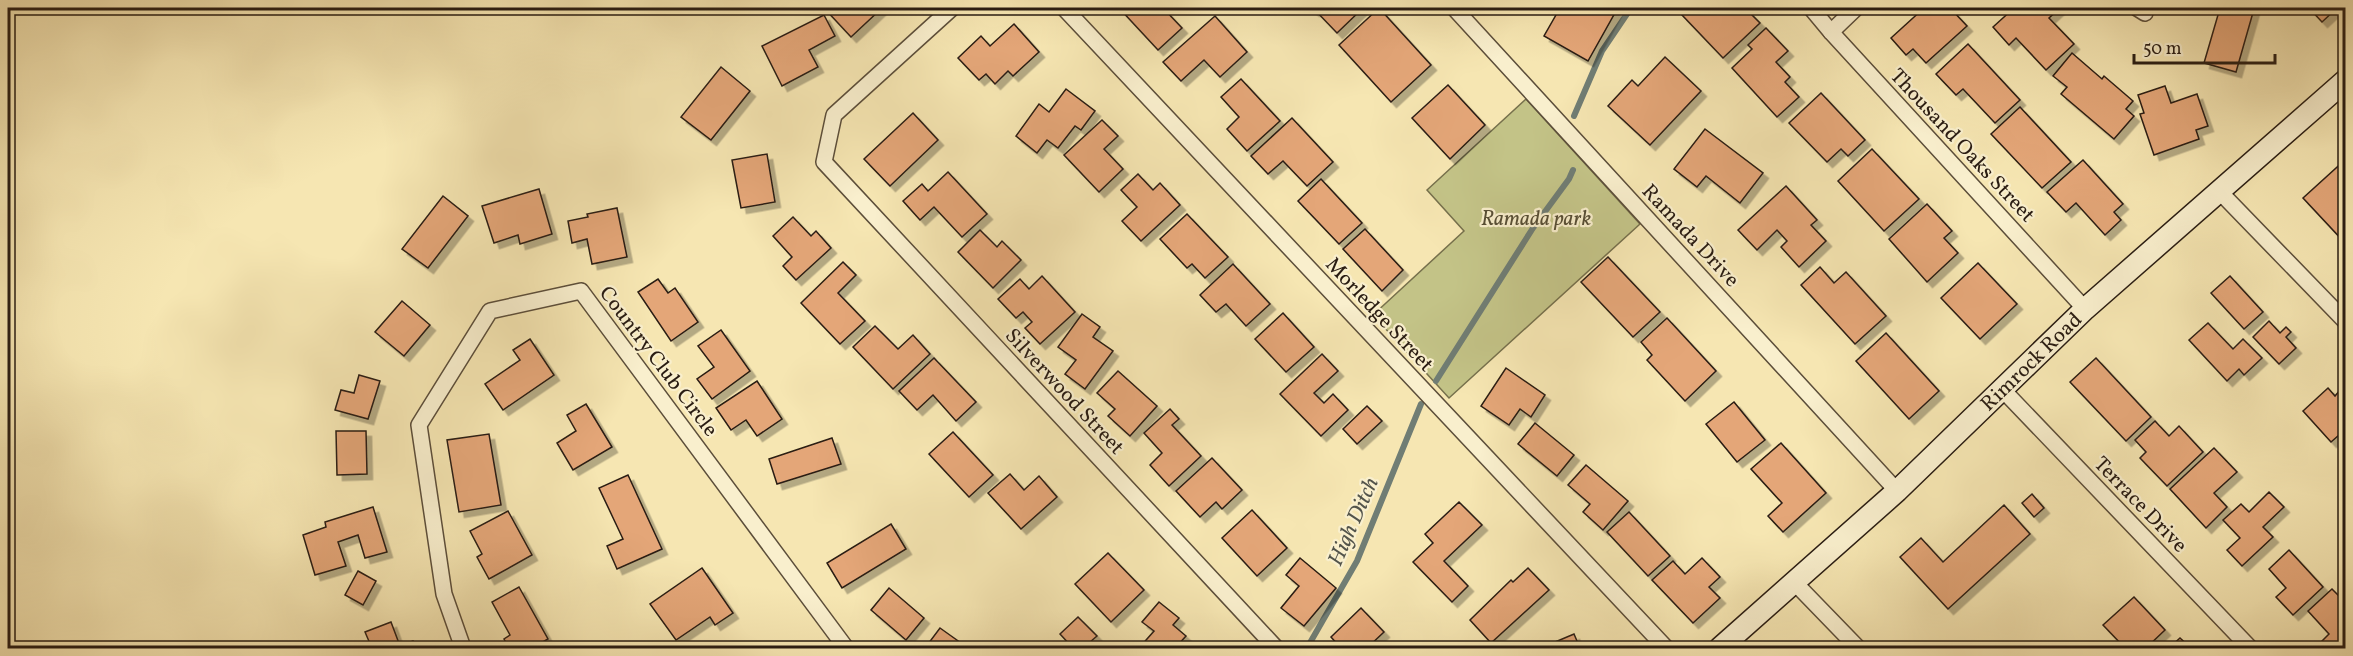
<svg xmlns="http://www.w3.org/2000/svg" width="2353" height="656" viewBox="0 0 2353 656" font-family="Vollkorn,serif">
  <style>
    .green { fill: #c3c387; stroke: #76704c; stroke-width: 1.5 }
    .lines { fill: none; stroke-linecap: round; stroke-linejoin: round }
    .stream { stroke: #707d74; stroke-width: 6 }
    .building { fill: #e4a678; stroke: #291c12; stroke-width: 1.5; filter: url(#shadow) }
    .minor-casing { stroke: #5c4e3a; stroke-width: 18 }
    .secondary-casing { stroke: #291c12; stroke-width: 24 }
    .minor { stroke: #f9efcd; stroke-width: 15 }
    .secondary { stroke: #f9efcd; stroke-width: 21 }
    .labels { text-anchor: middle; stroke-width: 4.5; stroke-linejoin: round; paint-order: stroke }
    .street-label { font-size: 21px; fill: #291c12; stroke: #f9efcd }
    .park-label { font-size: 21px; font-style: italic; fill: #574e35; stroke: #f9efcd }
    .water-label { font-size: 22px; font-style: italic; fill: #53544b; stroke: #f9efcd }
  </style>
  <defs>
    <filter id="shadow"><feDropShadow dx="5.5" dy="5.5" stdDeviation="0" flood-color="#0004"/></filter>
  </defs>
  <rect width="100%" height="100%" fill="#f6e6b2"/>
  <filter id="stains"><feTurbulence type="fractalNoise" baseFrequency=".00333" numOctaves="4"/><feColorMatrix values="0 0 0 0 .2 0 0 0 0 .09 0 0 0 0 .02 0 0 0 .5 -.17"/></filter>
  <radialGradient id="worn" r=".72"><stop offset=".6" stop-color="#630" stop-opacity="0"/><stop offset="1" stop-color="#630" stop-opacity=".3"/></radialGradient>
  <!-- green -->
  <polygon class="green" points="1526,99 1640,224 1449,398 1373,315 1464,231 1427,190"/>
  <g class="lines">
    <!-- stream -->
    <g class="stream">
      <polyline points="1574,116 1602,51 1631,8"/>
      <polyline points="1436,381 1533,228 1569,179 1573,170"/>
      <polyline points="1307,648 1357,561 1421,404"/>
    </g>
  </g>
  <!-- building -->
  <g class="building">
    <polygon points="824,8 882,8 851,37"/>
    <polygon points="1119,8 1163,8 1182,28 1158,50"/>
    <polygon points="1310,8 1363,8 1337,33 1315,10 1314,11"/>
    <polygon points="1379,8 1431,65 1391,102 1339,45"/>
    <polygon points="1560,8 1609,8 1616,11 1588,61 1544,36"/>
    <polygon points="1690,8 1745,8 1760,23 1723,58 1682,15"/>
    <polygon points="1924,8 1950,8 1967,26 1926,63 1913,49 1906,55 1891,38"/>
    <polygon points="2014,8 2060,8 2049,18 2074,44 2046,70 2016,38 2009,45 1993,27"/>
    <polygon points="2220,8 2254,9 2236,72 2204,63"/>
    <polygon points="2309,8 2337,8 2322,22"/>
    <polygon points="824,15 835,36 809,50 818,67 782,86 762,46"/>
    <polygon points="1215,16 1247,52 1220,77 1204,60 1181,81 1163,62"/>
    <polygon points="1014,24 1039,52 1013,76 1008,71 995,84 986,74 979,80 958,58 981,36 990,46"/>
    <polygon points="1766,28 1788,51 1776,62 1790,77 1785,82 1799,97 1777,117 1732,68 1752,49 1748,45"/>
    <polygon points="1968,44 2020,100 1995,123 1963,89 1956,95 1936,74"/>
    <polygon points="2072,53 2102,79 2104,76 2133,101 2126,109 2134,116 2114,139 2061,94 2067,87 2053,76"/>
    <polygon points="1665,57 1701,91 1650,145 1608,106 1632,80 1638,86"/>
    <polygon points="721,67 750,91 711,140 681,117"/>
    <polygon points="1241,79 1280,121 1247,151 1227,129 1239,117 1221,97"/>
    <polygon points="1448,85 1485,125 1450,159 1412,118"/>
    <polygon points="2165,86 2171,103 2197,94 2208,126 2196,130 2199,139 2154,155 2140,114 2144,113 2138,95"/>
    <polygon points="1066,89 1095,111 1081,130 1075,126 1058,148 1047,140 1037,153 1016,136 1039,104 1049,112"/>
    <polygon points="1821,93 1865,140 1848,156 1841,149 1827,162 1789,123"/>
    <polygon points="2020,107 2071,162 2042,188 1991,134"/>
    <polygon points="913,113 938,140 890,186 864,159"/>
    <polygon points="1292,118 1333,162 1307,186 1283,161 1268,174 1251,156"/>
    <polygon points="1102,120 1118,136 1104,149 1123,169 1099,192 1064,155"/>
    <polygon points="1705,129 1763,173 1740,203 1706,176 1697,187 1674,169"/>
    <polygon points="1872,149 1919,199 1884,231 1838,181"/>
    <polygon points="767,154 775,202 741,208 732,160"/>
    <polygon points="2346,159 2346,244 2303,198"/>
    <polygon points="2083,160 2123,204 2114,212 2121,220 2105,235 2076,203 2066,212 2047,192"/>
    <polygon points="948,172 987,214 962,237 934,207 920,220 903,201 922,184 928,191"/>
    <polygon points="1138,174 1153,190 1160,183 1180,205 1141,241 1122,221 1137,207 1121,190"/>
    <polygon points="1321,179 1362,223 1339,244 1298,201"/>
    <polygon points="1786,186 1817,220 1811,225 1826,241 1799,267 1781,247 1787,241 1777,230 1757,250 1738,230"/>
    <polygon points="539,189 552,234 520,244 518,235 494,243 482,206"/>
    <polygon points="443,196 468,216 428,268 402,249"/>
    <polygon points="1927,204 1952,231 1944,238 1958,253 1927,282 1889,239"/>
    <polygon points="617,208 627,257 592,264 587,239 572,243 568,221 588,217 587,214"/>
    <polygon points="1187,214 1228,257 1205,278 1192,264 1187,268 1160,239"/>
    <polygon points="793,217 811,236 816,231 831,248 796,280 783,266 792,257 773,236"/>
    <polygon points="1365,229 1403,270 1382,291 1343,249"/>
    <polygon points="980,230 997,247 1002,241 1021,260 993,288 958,252"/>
    <polygon points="1608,257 1660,312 1633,337 1581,282"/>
    <polygon points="843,262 856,275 838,293 865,321 840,344 801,303"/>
    <polygon points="1978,263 2017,304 1980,339 1941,298"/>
    <polygon points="1233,264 1270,304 1246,326 1226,304 1216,312 1200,295"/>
    <polygon points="1820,267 1834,283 1846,272 1886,316 1855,344 1801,285"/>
    <polygon points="1042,276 1075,312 1040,344 1025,328 1032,322 1023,312 1016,318 998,299 1020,279 1029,289"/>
    <polygon points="2230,276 2263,312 2244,329 2211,293"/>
    <polygon points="658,279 668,293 675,288 698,322 671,341 638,292"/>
    <polygon points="402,301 430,325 404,356 375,332"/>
    <polygon points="1283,313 1314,347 1286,372 1255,339"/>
    <polygon points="1082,314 1100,327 1093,337 1113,351 1085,389 1065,374 1076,360 1058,347"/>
    <polygon points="1667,318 1716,371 1685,401 1647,360 1652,355 1641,342"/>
    <polygon points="2269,321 2280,333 2286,327 2291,332 2286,337 2296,348 2279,364 2253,337"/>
    <polygon points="2208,323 2233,349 2243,339 2262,358 2244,375 2239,369 2227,381 2189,340"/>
    <polygon points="875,326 898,349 913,335 930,354 893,389 853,347"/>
    <polygon points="721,330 750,371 712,399 697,379 714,367 698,346"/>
    <polygon points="1886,333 1939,391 1909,419 1856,361"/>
    <polygon points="530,339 554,375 503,410 485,384 520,360 513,350"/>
    <polygon points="1322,354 1338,371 1314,393 1324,403 1333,394 1348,410 1321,436 1280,394"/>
    <polygon points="934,358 976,402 956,421 933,395 917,410 899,391"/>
    <polygon points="2096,358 2151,417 2126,441 2070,382"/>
    <polygon points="1506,368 1545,395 1531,417 1520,409 1509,425 1481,406"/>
    <polygon points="1118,371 1157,406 1130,436 1108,416 1115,409 1097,393"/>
    <polygon points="359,375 380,381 368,419 335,410 341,390 354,393"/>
    <polygon points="757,381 782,419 757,436 746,420 731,430 716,408"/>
    <polygon points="2328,388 2335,396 2340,390 2346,396 2346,429 2331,442 2303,411"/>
    <polygon points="1734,402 1765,440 1737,462 1706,424"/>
    <polygon points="586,404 612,447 573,470 557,443 576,431 567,415"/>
    <polygon points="1367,406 1382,421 1357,444 1343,429"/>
    <polygon points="1170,409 1179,419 1172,425 1201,456 1169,486 1150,465 1162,453 1144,433"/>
    <polygon points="2155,421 2169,436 2179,426 2203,452 2167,486 2140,458 2146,452 2135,440"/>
    <polygon points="1535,423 1574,455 1557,476 1518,444"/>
    <polygon points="336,431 366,431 367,474 337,475"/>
    <polygon points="953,432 993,475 969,497 929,454"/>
    <polygon points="489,434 501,505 459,512 447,440"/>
    <polygon points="832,438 841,464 777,484 769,459"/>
    <polygon points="1781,443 1826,493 1783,532 1768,516 1782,503 1751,469"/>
    <polygon points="2214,448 2237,472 2214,493 2227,507 2206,528 2170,489"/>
    <polygon points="1212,458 1242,490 1222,509 1216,502 1200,517 1176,491"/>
    <polygon points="1586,465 1628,501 1603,530 1583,512 1590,504 1568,485"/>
    <polygon points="1010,474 1024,490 1039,476 1057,497 1021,529 988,493"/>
    <polygon points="628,475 662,549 617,569 607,546 623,539 599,488"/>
    <polygon points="2269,492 2284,507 2263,527 2273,537 2242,566 2227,550 2240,538 2223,520 2241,504 2249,512"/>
    <polygon points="2032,494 2044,508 2034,517 2022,503"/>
    <polygon points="1459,502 1482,525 1444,561 1468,586 1452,602 1413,562 1433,543 1425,534"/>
    <polygon points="2004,505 2030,534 1948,609 1900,557 1921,538 1943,562"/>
    <polygon points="373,507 387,552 365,558 358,535 338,542 346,566 315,575 303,535 326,527 325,522"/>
    <polygon points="1252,510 1287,548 1257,576 1222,538"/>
    <polygon points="508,511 532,555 489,579 477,557 482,554 470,531"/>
    <polygon points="1629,512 1670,556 1648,576 1607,532"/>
    <polygon points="891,524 906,549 842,588 827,563"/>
    <polygon points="2289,550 2323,587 2293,615 2276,597 2286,588 2269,569"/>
    <polygon points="1108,553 1144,590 1111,622 1075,584"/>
    <polygon points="1300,558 1336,588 1304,626 1281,608 1299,586 1286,575"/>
    <polygon points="1702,558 1720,577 1709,587 1720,598 1693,623 1652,580 1673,561 1685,574"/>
    <polygon points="702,568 733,613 715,625 710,617 676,640 650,604"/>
    <polygon points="1528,568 1549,590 1491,643 1470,620 1511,580 1513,582"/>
    <polygon points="358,571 376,581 363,605 345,595"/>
    <polygon points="519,587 548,639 532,648 509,648 504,639 510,635 492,602"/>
    <polygon points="889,588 924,618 906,640 871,610"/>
    <polygon points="2332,589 2346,603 2346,643 2339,648 2329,648 2322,641 2329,634 2308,611"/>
    <polygon points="2134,597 2165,630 2146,648 2125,648 2103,625"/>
    <polygon points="1159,602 1179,618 1173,625 1186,636 1175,648 1139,648 1154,631 1142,622"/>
    <polygon points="1361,608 1384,632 1367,648 1337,648 1339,646 1331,637"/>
    <polygon points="1078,617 1097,636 1083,648 1073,648 1060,634"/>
    <polygon points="391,622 400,646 413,641 416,648 362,648 371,646 365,632"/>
    <polygon points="940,628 968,648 925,648"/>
    <polygon points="1574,634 1580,648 1549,648 1548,645"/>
    <polygon points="2180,638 2191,648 2169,648"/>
  </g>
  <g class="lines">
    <!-- minor casing -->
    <g class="minor-casing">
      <g id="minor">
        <polyline points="952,8 834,115 824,162 1276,648"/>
        <polyline points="1064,8 1666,648"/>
        <polyline points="1454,8 1897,491"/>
        <polyline points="1811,8 1831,32 2085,309"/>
        <polyline points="2137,8 2145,13"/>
        <polyline points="1831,32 1856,8"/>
        <polyline points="2220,192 2346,322"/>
        <polyline points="2002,389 2250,648"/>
        <polyline points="1795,583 1858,648"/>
        <polyline points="463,648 444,594 419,425 490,311 581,291 846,648"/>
      </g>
    </g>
    <!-- secondary casing -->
    <g class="secondary-casing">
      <g id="secondary">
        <path id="s1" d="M1720,648l177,-157 188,-182 261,-229"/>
      </g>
    </g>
    <!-- minor -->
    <use href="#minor" class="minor"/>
    <!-- secondary -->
    <use href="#secondary" class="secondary"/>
  </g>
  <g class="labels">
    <!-- street labels -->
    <g class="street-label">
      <text transform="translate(1963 145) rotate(47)" y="7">Thousand Oaks Street</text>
      <text transform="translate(1691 235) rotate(47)" y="7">Ramada Drive</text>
      <text transform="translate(1380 314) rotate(47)" y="7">Morledge Street</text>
      <text transform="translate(659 361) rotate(53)" y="7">Country Club Circle</text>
      <text dy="7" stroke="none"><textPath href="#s1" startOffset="423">Rimrock Road</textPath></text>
      <text transform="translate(1065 391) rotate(47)" y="7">Silverwood Street</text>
      <text transform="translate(2141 504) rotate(46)" y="7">Terrace Drive</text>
    </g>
    <!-- park labels -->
    <g class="park-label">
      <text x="1536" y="225">Ramada park</text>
    </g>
    <!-- water labels -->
    <g class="water-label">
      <text transform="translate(1352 521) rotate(-66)" y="8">High Ditch</text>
    </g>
  </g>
  <!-- margin -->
  <rect width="2353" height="656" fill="none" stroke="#f6e6b2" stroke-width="30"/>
  <rect x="9" y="9" width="2335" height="638" fill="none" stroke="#291c12" stroke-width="3"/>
  <rect x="15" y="15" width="2323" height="626" fill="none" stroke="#291c12" stroke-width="1.5"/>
  <!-- scale -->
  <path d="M2134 54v9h141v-9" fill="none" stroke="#291c12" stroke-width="3"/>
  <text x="2143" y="54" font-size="18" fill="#291c12" stroke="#f9efcd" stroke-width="4.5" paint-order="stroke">50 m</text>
  <rect width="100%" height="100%" filter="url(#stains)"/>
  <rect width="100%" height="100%" fill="url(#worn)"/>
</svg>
